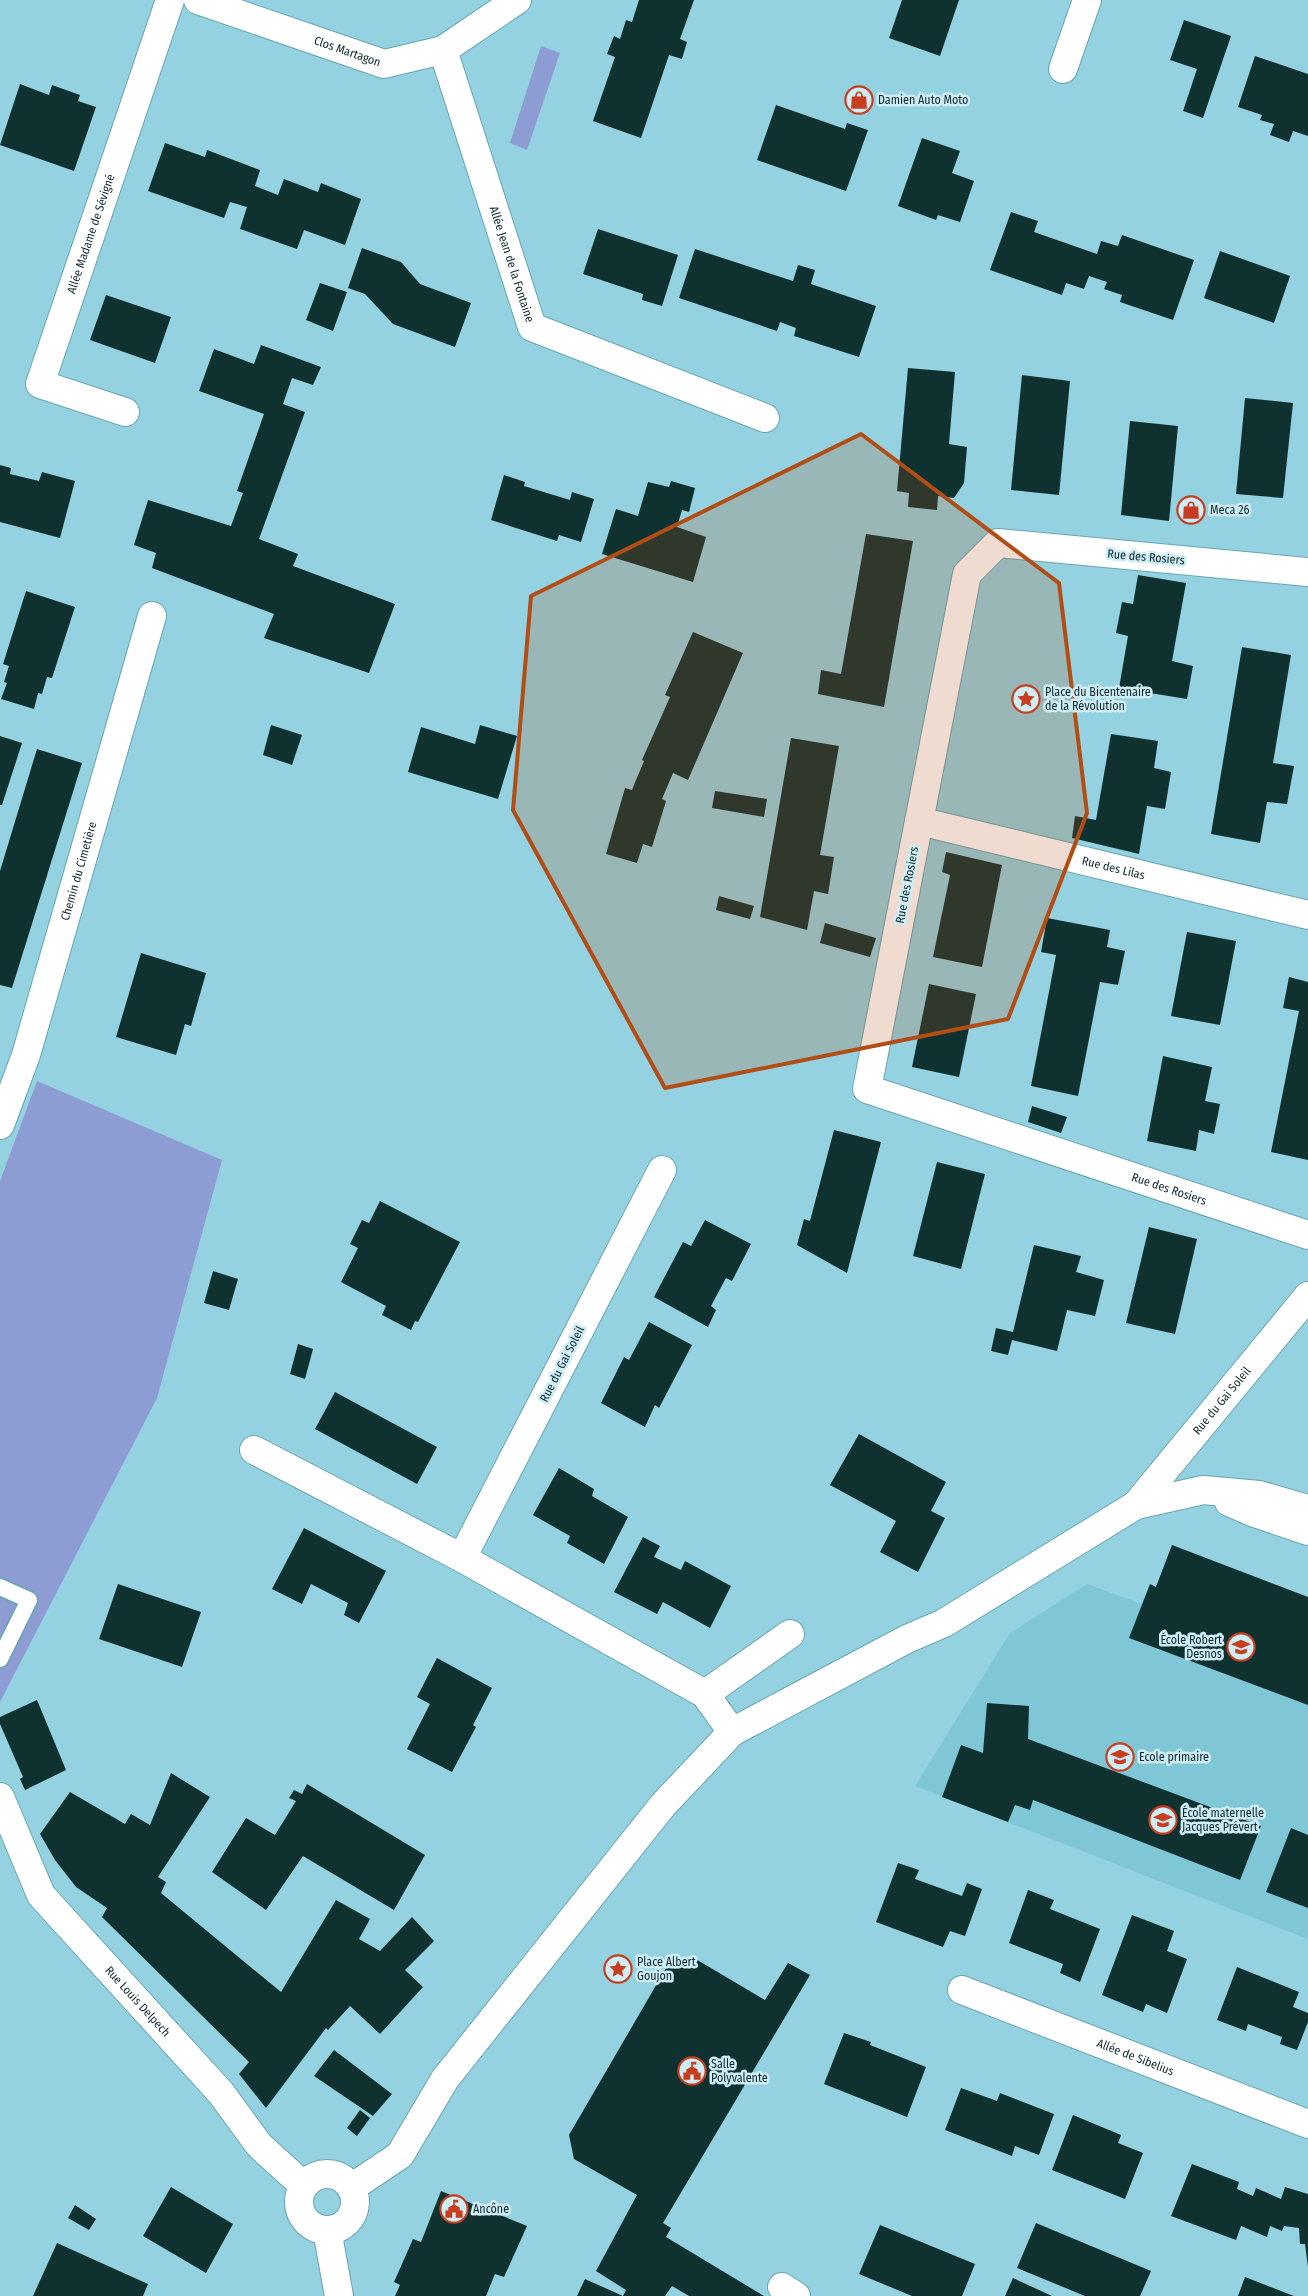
<svg xmlns="http://www.w3.org/2000/svg" width="1308" height="2296" viewBox="0 0 1308 2296" font-family="'Fira Sans Condensed',sans-serif">
  <style>
    .built { fill: #7fc6d7 }
    .green { fill: #8e9cd4 }
    .building { fill: #0f3231 }
    .lines { fill: none; stroke-linecap: round; stroke-linejoin: round }
    .service-casing { stroke: #68a5b3; stroke-width: 19 }
    .minor-casing { stroke: #68a5b3; stroke-width: 30 }
    .tertiary-casing { stroke: #68a5b3; stroke-width: 30 }
    .service { stroke: #fff; stroke-width: 16 }
    .minor { stroke: #fff; stroke-width: 28 }
    .tertiary { stroke: #fff; stroke-width: 28 }
    .marked { fill: #b24d15; fill-opacity: 0.2; stroke: #b24d15; stroke-width: 4; stroke-linejoin: round }
    .labels { text-anchor: middle; stroke-width: 5; stroke-linejoin: round; paint-order: stroke }
    .street-label { font-size: 12px; fill: #0f292f; stroke: #cfedf5 }
    .poi-label { font-size: 12px; fill: #0f292f; stroke: #cfedf5; text-anchor: start }
  </style>
  <rect width="100%" height="100%" fill="#94d2e1"/>
  <!-- built -->
  <polygon class="built" points="1172,1545 1308,1597 1308,1939 915,1786 1010,1633 1087,1584 1142,1604 1150,1584 1156,1587"/>
  <!-- green -->
  <g class="green">
    <polygon points="541,46 560,53 527,150 510,143"/>
    <polygon points="37,1081 222,1160 157,1398 0,1702 0,1181"/>
  </g>
  <!-- building -->
  <g class="building">
    <polygon points="639,0 694,0 680,39 687,42 682,59 669,55 641,138 593,121 615,57 607,54 614,36 620,39 626,20 632,22"/>
    <polygon points="902,0 959,0 940,56 889,38"/>
    <polygon points="1184,20 1231,36 1203,118 1183,111 1197,69 1170,60"/>
    <polygon points="1255,56 1308,74 1308,136 1293,131 1289,142 1270,135 1274,124 1260,120 1262,115 1238,107"/>
    <polygon points="20,84 49,95 52,85 80,95 78,101 96,107 74,171 0,145"/>
    <polygon points="776,105 845,129 847,123 868,130 846,191 757,160"/>
    <polygon points="922,138 960,151 952,173 974,181 960,222 938,215 936,220 898,206"/>
    <polygon points="165,143 205,157 207,150 260,170 255,186 278,195 284,179 318,192 321,183 361,199 345,245 304,230 297,249 240,229 247,207 230,202 224,218 148,191"/>
    <polygon points="1011,212 1038,221 1034,232 1097,254 1101,241 1118,246 1122,235 1194,260 1173,320 1120,302 1122,295 1104,289 1107,282 1089,276 1084,289 1066,283 1062,295 990,270"/>
    <polygon points="598,229 678,255 662,306 642,300 643,294 583,274"/>
    <polygon points="362,248 401,262 420,284 471,303 455,347 393,324 365,294 348,288"/>
    <polygon points="695,249 793,281 798,265 815,270 811,284 876,306 859,357 794,336 796,328 780,322 777,331 679,298"/>
    <polygon points="1220,251 1290,276 1274,323 1204,298"/>
    <polygon points="320,283 347,292 333,331 306,320"/>
    <polygon points="106,295 171,317 155,363 90,340"/>
    <polygon points="261,345 321,367 313,385 292,378 283,404 305,412 259,539 298,554 293,566 395,604 369,673 264,638 274,614 152,568 156,553 134,545 148,500 231,526 243,493 237,491 264,414 199,391 214,349 254,364"/>
    <polygon points="908,368 955,372 949,444 967,447 964,483 954,498 938,496 937,510 908,507 909,493 897,491"/>
    <polygon points="1022,375 1070,381 1059,495 1011,490"/>
    <polygon points="1245,398 1293,403 1283,498 1236,494"/>
    <polygon points="1130,421 1178,426 1169,521 1121,515"/>
    <polygon points="0,465 11,468 10,474 39,481 42,472 75,481 60,538 0,522"/>
    <polygon points="504,475 525,482 524,486 570,500 572,492 594,499 581,542 559,535 557,541 491,520"/>
    <polygon points="671,481 695,488 689,512 682,510 677,527 706,537 693,582 602,554 616,509 638,516 648,482 669,487"/>
    <polygon points="866,534 913,541 884,707 818,694 821,670 841,674"/>
    <polygon points="1138,575 1186,583 1172,661 1193,666 1187,699 1119,688 1128,636 1116,633 1122,602 1133,604"/>
    <polygon points="26,591 75,607 52,678 47,677 42,694 38,693 34,709 1,699 7,683 4,682 9,666 3,664"/>
    <polygon points="693,632 743,653 688,780 673,773 662,799 666,801 652,847 643,844 637,863 606,854 625,788 632,790 636,780 644,761 642,760 670,697 665,695"/>
    <polygon points="1242,647 1291,655 1273,763 1294,766 1287,804 1267,802 1260,843 1211,834"/>
    <polygon points="271,725 302,735 292,765 263,755"/>
    <polygon points="480,725 517,736 498,799 408,772 421,727 475,744"/>
    <polygon points="1111,734 1158,741 1154,768 1171,772 1165,809 1147,806 1139,854 1072,838 1075,816 1096,820"/>
    <polygon points="0,736 22,743 2,805 0,805"/>
    <polygon points="791,738 839,746 820,855 834,857 828,894 814,891 807,930 760,917"/>
    <polygon points="37,749 82,763 12,988 0,985 0,871"/>
    <polygon points="715,791 767,799 764,817 712,808"/>
    <polygon points="946,852 1002,865 982,967 933,957 950,875 942,872"/>
    <polygon points="719,896 754,906 750,919 716,910"/>
    <polygon points="1047,918 1110,930 1107,947 1125,951 1118,985 1100,982 1078,1096 1031,1086 1056,955 1041,952"/>
    <polygon points="825,923 876,938 870,957 820,943"/>
    <polygon points="1187,932 1236,941 1220,1025 1171,1016"/>
    <polygon points="141,953 206,973 191,1026 185,1024 176,1055 116,1037"/>
    <polygon points="1289,977 1308,982 1308,1160 1271,1152 1299,1011 1283,1008"/>
    <polygon points="929,984 976,994 959,1077 912,1067"/>
    <polygon points="1163,1056 1212,1067 1205,1101 1220,1104 1214,1134 1199,1130 1196,1151 1147,1141"/>
    <polygon points="1032,1106 1067,1117 1061,1133 1028,1122"/>
    <polygon points="834,1130 881,1142 847,1273 797,1245 804,1219 810,1221"/>
    <polygon points="937,1162 985,1174 961,1269 913,1256"/>
    <polygon points="380,1201 460,1242 418,1322 415,1321 411,1330 382,1315 386,1306 341,1282 358,1248 350,1244 362,1220 369,1223"/>
    <polygon points="705,1220 751,1244 732,1281 726,1278 711,1306 716,1310 708,1327 654,1297 683,1242 691,1246"/>
    <polygon points="1149,1227 1197,1239 1175,1334 1126,1323"/>
    <polygon points="1034,1245 1081,1256 1076,1272 1104,1280 1095,1316 1067,1310 1057,1351 1012,1340 1008,1355 991,1351 996,1328 1013,1332"/>
    <polygon points="213,1271 238,1279 229,1310 204,1303"/>
    <polygon points="649,1322 692,1345 659,1408 655,1405 645,1427 601,1403 624,1357 629,1360"/>
    <polygon points="298,1344 313,1349 305,1379 290,1374"/>
    <polygon points="335,1392 437,1447 417,1484 315,1429"/>
    <polygon points="859,1434 946,1482 931,1511 945,1518 918,1572 880,1552 896,1521 830,1485"/>
    <polygon points="559,1468 594,1489 592,1496 628,1517 604,1564 567,1543 570,1536 533,1515"/>
    <polygon points="304,1528 386,1571 359,1623 344,1615 348,1603 311,1584 302,1604 272,1589"/>
    <polygon points="643,1537 660,1546 654,1557 681,1570 685,1561 731,1586 710,1628 663,1602 657,1614 614,1592"/>
    <polygon points="1172,1545 1308,1597 1308,1705 1129,1638 1150,1584 1156,1587"/>
    <polygon points="118,1584 201,1612 182,1667 99,1639"/>
    <polygon points="437,1658 492,1688 473,1725 476,1727 452,1772 407,1749 430,1704 417,1697"/>
    <polygon points="37,1700 66,1770 25,1790 20,1779 23,1777 0,1724 0,1717"/>
    <polygon points="987,1703 1029,1706 1028,1739 1261,1826 1240,1880 1033,1800 1030,1810 1015,1805 1008,1822 942,1797 961,1745 983,1753"/>
    <polygon points="171,1773 210,1797 158,1877 166,1882 161,1893 281,1992 336,1900 370,1919 359,1939 380,1951 412,1917 434,1941 405,1970 423,1987 380,2034 350,2006 328,2030 326,2028 266,2108 239,2074 249,2062 102,1917 107,1908 76,1887 55,1860 40,1834 70,1792 125,1824 131,1814 150,1825"/>
    <polygon points="307,1784 425,1855 394,1910 303,1856 266,1910 212,1872 246,1818 275,1835 296,1801 289,1798 294,1790 302,1794"/>
    <polygon points="1291,1828 1308,1835 1308,1908 1266,1892"/>
    <polygon points="898,1863 919,1870 915,1879 962,1896 967,1883 982,1889 965,1936 950,1931 943,1947 876,1922"/>
    <polygon points="1028,1890 1054,1900 1050,1909 1100,1929 1080,1982 1060,1973 1063,1964 1009,1943"/>
    <polygon points="1132,1915 1174,1931 1167,1951 1187,1959 1167,2013 1146,2004 1143,2012 1102,1995"/>
    <polygon points="694,1958 765,2000 788,1963 810,1975 663,2223 671,2228 666,2237 764,2296 689,2296 672,2286 665,2296 577,2296 585,2279 623,2296 626,2290 596,2271 637,2195 574,2159 569,2135 669,1963"/>
    <polygon points="1237,1967 1299,1992 1293,2007 1308,2013 1308,2022 1297,2050 1280,2044 1282,2037 1248,2024 1246,2031 1217,2020"/>
    <polygon points="844,2033 871,2042 870,2045 926,2067 907,2117 824,2084"/>
    <polygon points="334,2050 392,2094 373,2116 314,2076"/>
    <polygon points="961,2088 997,2101 1000,2093 1054,2114 1039,2155 1015,2146 1012,2156 945,2130"/>
    <polygon points="360,2110 370,2118 357,2136 347,2128"/>
    <polygon points="1073,2115 1121,2135 1118,2143 1143,2153 1125,2199 1052,2170"/>
    <polygon points="1192,2164 1239,2182 1237,2189 1253,2196 1256,2188 1281,2199 1285,2187 1308,2194 1308,2267 1305,2244 1300,2244 1299,2228 1284,2226 1282,2231 1270,2226 1267,2237 1241,2226 1236,2240 1171,2216"/>
    <polygon points="171,2187 233,2224 206,2273 143,2236"/>
    <polygon points="441,2191 527,2226 504,2277 495,2274 486,2296 395,2296 400,2285 394,2282 413,2239 421,2242"/>
    <polygon points="75,2205 96,2219 89,2230 68,2218"/>
    <polygon points="1036,2223 1151,2271 1140,2296 1085,2296 1017,2268"/>
    <polygon points="880,2225 975,2264 962,2296 912,2296 859,2274"/>
    <polygon points="57,2243 148,2284 143,2296 33,2296"/>
    <polygon points="1245,2277 1294,2296 1238,2296"/>
    <polygon points="1013,2278 1052,2296 1005,2296"/>
  </g>
  <g class="lines">
    <!-- service casing -->
    <g class="service-casing">
      <polyline id="service" points="0,1587 29,1600 0,1659"/>
    </g>
    <!-- minor casing -->
    <g class="minor-casing">
      <g id="minor">
        <path id="s1" d="M198,0l186,64 59,-14 74,-50"/>
        <path id="s2" d="M443,50l89,277 233,91"/>
        <polyline points="1063,69 1087,0"/>
        <path id="s3" d="M125,412l-85,-28 130,-384"/>
        <path id="s4" d="M1308,572l-310,-29 -31,31 -100,515 441,146"/>
        <path id="s5" d="M919,821l389,94"/>
        <path id="s6" d="M0,1125l26,-70 126,-439"/>
        <polyline points="662,1170 462,1558 705,1694 790,1634"/>
        <polyline points="254,1450 462,1558"/>
        <path id="s7" d="M1136,1505l172,-209"/>
        <polyline points="705,1694 732,1732"/>
        <path id="s8" d="M962,1990l346,134"/>
        <polyline points="782,2287 796,2296"/>
      </g>
    </g>
    <!-- tertiary casing -->
    <g class="tertiary-casing">
      <g id="tertiary">
        <polyline points="1229,1502 1252,1512 1308,1531"/>
        <path id="s9" d="M0,1797l41,98 180,198 38,52 45,41"/>
        <circle cx="327" cy="2202" r="28"/>
        <polyline points="351,2188 400,2155 445,2079 663,1805 732,1732 907,1639 944,1623 1136,1505 1203,1490 1259,1495 1308,1509"/>
        <polyline points="327,2230 339,2296"/>
      </g>
    </g>
    <!-- service -->
    <use href="#service" class="service"/>
    <!-- minor -->
    <use href="#minor" class="minor"/>
    <!-- tertiary -->
    <use href="#tertiary" class="tertiary"/>
  </g>
  <!-- marked area -->
  <path class="marked" d="M861,434l198,149 28,230 -79,206 -343,69 -152,-278 18,-214z"/>
  <!-- icons -->
  <defs>
    <g id="shop-ring" transform="scale(1.4375)"><circle r="9.5" fill="#cfedf5" stroke="#c83d1f" stroke-width="1.5"/><path d="M-5-2.5h2.3a2.7 3.5 0 0 1 5.4 0H5L5.5 6h-11ZM-1.5-2.5h3a1.5 2.3 0 0 0-3 0Z" fill="#c83d1f"/></g>
    <g id="sight-ring" transform="scale(1.4375)"><circle r="9.5" fill="#cfedf5" stroke="#c83d1f" stroke-width="1.5"/><path d="M0-6L1.8-2.2L6-1.7L2.9 1.2L3.7 5.4L0 3.3L-3.7 5.4L-2.9 1.2L-6-1.7L-1.8-2.2Z" fill="#c83d1f"/></g>
    <g id="school-ring" transform="scale(1.4375)"><circle r="9.5" fill="#cfedf5" stroke="#c83d1f" stroke-width="1.5"/><path d="M0-5L7-2L0 1L-7-2ZM-4 1L0 2.5L4 1V4Q0 6-4 4Z" fill="#c83d1f"/></g>
    <g id="civic-ring" transform="scale(1.4375)"><circle r="9.5" fill="#cfedf5" stroke="#c83d1f" stroke-width="1.5"/><path d="M-.6-6.5H3V-4.5H.6V-3L4-1V1h2V6H-6V1h2V-1L-.6-3ZM-1.2 2.5V6h2.4V2.5Z" fill="#c83d1f"/></g>
  </defs>
  <g fill-rule="evenodd">
    <use href="#shop-ring" x="859" y="100"/>
    <use href="#shop-ring" x="1191" y="510"/>
    <use href="#sight-ring" x="1026" y="699"/>
    <use href="#school-ring" x="1241" y="1647"/>
    <use href="#school-ring" x="1120" y="1757"/>
    <use href="#school-ring" x="1163" y="1820"/>
    <use href="#sight-ring" x="618" y="1969"/>
    <use href="#civic-ring" x="692" y="2071"/>
    <use href="#civic-ring" x="454" y="2209"/>
  </g>
  <g class="labels">
    <!-- street labels -->
    <g class="street-label">
      <text dy="4" stroke="none"><textPath href="#s1" startOffset="158">Clos Martagon</textPath></text>
      <text dy="4" stroke="none"><textPath href="#s3" startOffset="248">Allée Madame de Sévigné</textPath></text>
      <text dy="4" stroke="none"><textPath href="#s2" startOffset="225">Allée Jean de la Fontaine</textPath></text>
      <text transform="translate(1146 557) rotate(5)" y="4">Rue des Rosiers</text>
      <text dy="4" stroke="none"><textPath href="#s5" startOffset="200">Rue des Lilas</textPath></text>
      <text dy="4" stroke="none"><textPath href="#s6" startOffset="266">Chemin du Cimetière</textPath></text>
      <text transform="translate(907 885) rotate(-79)" y="4">Rue des Rosiers</text>
      <text dy="4" stroke="none"><textPath href="#s4" startOffset="1198">Rue des Rosiers</textPath></text>
      <text transform="translate(562 1364) rotate(-63)" y="4">Rue du Gai Soleil</text>
      <text dy="4" stroke="none"><textPath href="#s7" startOffset="135">Rue du Gai Soleil</textPath></text>
      <text dy="4" stroke="none"><textPath href="#s9" startOffset="250">Rue Louis Delpech</textPath></text>
      <text dy="4" stroke="none"><textPath href="#s8" startOffset="186">Allée de Sibelius</textPath></text>
    </g>
    <!-- poi labels -->
    <g class="poi-label">
      <text x="878" y="104">Damien Auto Moto</text>
      <text x="1210" y="514">Meca 26</text>
      <text x="1045" y="696">Place du Bicentenaire<tspan x="1045" dy="14">de la Révolution</tspan></text>
      <text x="1222" y="1644" text-anchor="end">École Robert<tspan x="1222" dy="14">Desnos</tspan></text>
      <text x="1139" y="1761">Ecole primaire</text>
      <text x="1182" y="1817">École maternelle<tspan x="1182" dy="14">Jacques Prévert</tspan></text>
      <text x="637" y="1966">Place Albert<tspan x="637" dy="14">Goujon</tspan></text>
      <text x="711" y="2068">Salle<tspan x="711" dy="14">Polyvalente</tspan></text>
      <text x="473" y="2213">Ancône</text>
    </g>
  </g>
</svg>
